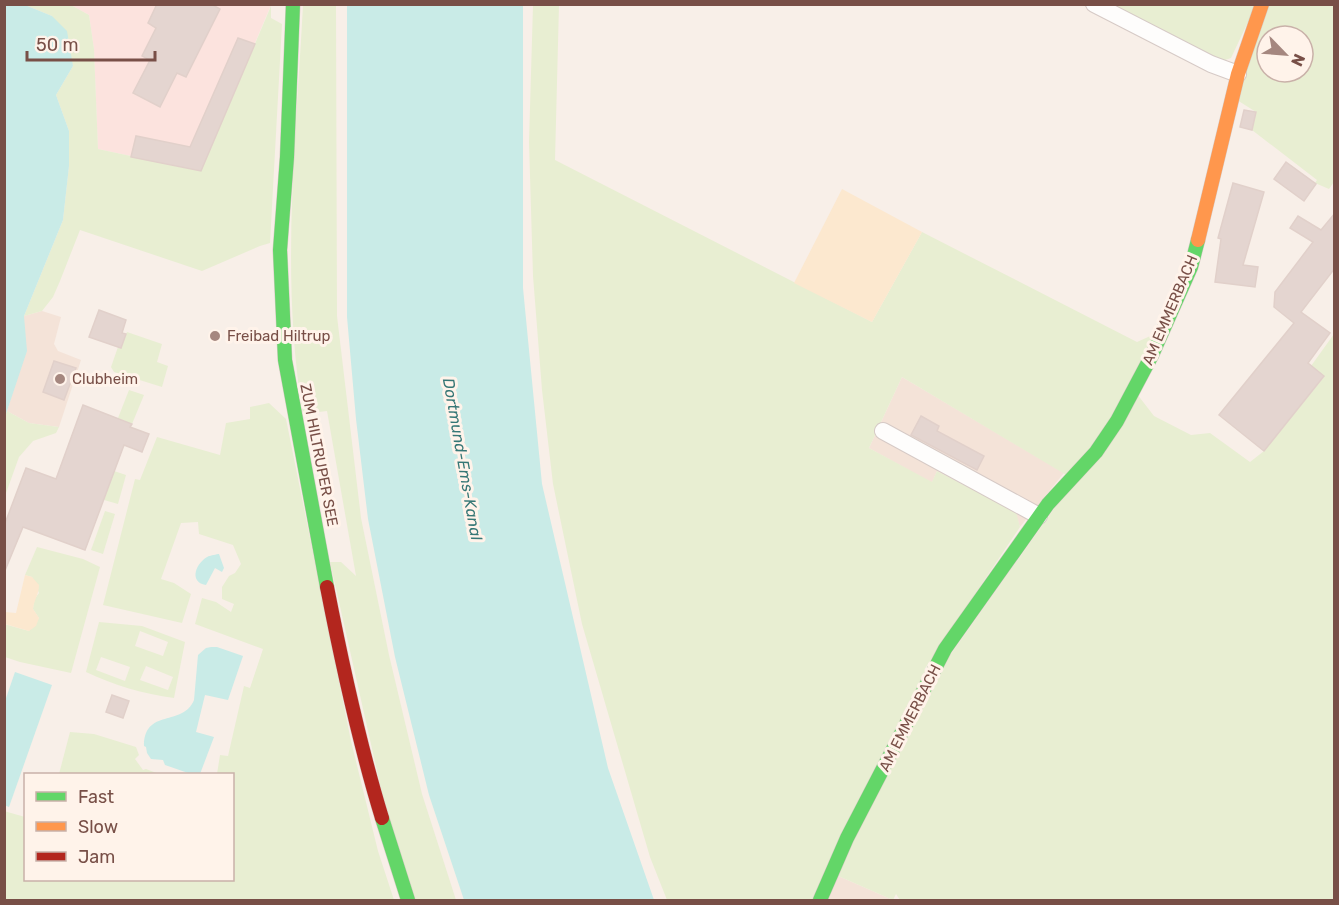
<svg xmlns="http://www.w3.org/2000/svg" width="1339" height="905" viewBox="0 0 1339 905" font-family="Rubik,sans-serif">
  <style>
    .residential { fill: #f4e3d8 }
    .commercial { fill: #fce3de }
    .green { fill: #e8eed2; fill-rule: evenodd }
    .sand { fill: #fce8cf }
    .water { fill: #c9ebe7 }
    .building { fill: #e4d5d0; stroke: #e1d0ca; stroke-width: 1.5 }
    .lines { fill: none; stroke-linecap: round; stroke-linejoin: round }
    .street-casing { stroke: #d6cac6; stroke-width: 18 }
    .fast-casing { stroke: #d7cac5; stroke-width: 15 }
    .slow-casing { stroke: #d7cac5; stroke-width: 15 }
    .jam-casing { stroke: #d7cac5; stroke-width: 15 }
    .street { stroke: #fefdfc; stroke-width: 16 }
    .fast { stroke: #63d668; stroke-width: 14 }
    .slow { stroke: #ff974d; stroke-width: 14 }
    .jam { stroke: #b3261e; stroke-width: 14 }
    .poi-dot { fill: #a5877f; stroke: #fff3ea; stroke-width: 2 }
    .labels { text-anchor: middle; stroke-width: 6; stroke-linejoin: round; paint-order: stroke }
    .street-label { font-size: 15px; fill: #784f47; stroke: #fff3ea }
    .poi-label { font-size: 15px; fill: #784f47; stroke: #fff3ea; text-anchor: start }
    .water-label { font-size: 16px; font-style: italic; fill: #367776; stroke: #fff3ea }
  </style>
  <rect width="100%" height="100%" fill="#f8efe8"/>
  <!-- residential -->
  <g class="residential">
    <polygon points="42,311 61,317 54,344 58,351 81,360 59,427 29,423 7,411 13,391 24,316"/>
    <polygon points="902,377 1064,473 1020,527 1015,512 937,471 932,483 869,448"/>
    <polygon points="836,875 893,900 826,900"/>
  </g>
  <!-- commercial -->
  <polygon class="commercial" points="71,5 271,5 201,171 98,149 94,49 89,15"/>
  <!-- green -->
  <g class="green">
    <polygon points="25,5 71,5 89,15 94,49 98,149 201,171 271,6 271,18 282,24 270,243 260,246 202,271 80,230 60,281 53,297 42,311 24,316 63,220 69,166 69,131 56,95 73,66 52,16"/>
    <path d="M303,5h33l1,311 24,202 28,137 33,139 34,106h-42l-23,-67 -61,-271h11l15,14 -29,-165 -24,3c-23,-135 -7,-274 0,-409z"/>
    <path d="M533,5h26l-4,155 317,162 50,-90 215,110 20,-9c-17,38 -36,84 -62,116 -8,9 -18,18 -27,27l-166,-99 -33,71 63,34 5,-11 79,41 4,15 -96,143 27,-16 115,-162 33,-35 38,-63 17,22 37,19 19,-2 40,29 14,-11 60,-74 -13,-11 23,-32v566h-434l-4,-6 -3,6 -57,-25 16,-42 -3,-3 -31,70h-151l-17,-43 -68,-233 -29,-140 -11,-94 -9,-114 -4,-134z"/>
    <polygon points="1101,5 1256,5 1231,58 1219,62"/>
    <path d="M1268,5h66v177l-5,7 -14,-6 2,-3 -65,-50 4,-18 -19,-12zM1267,36h36v36h-36z"/>
    <polygon points="127,332 162,344 157,362 168,366 162,387 114,372 111,367 118,347 121,348"/>
    <polygon points="129,390 144,395 132,424 118,418"/>
    <polygon points="269,403 286,419 351,741 378,851 394,900 5,900 4,811 25,817 26,880 232,880 232,774 217,774 220,755 228,756 244,686 250,688 263,649 195,624 202,598 216,602 231,612 234,604 222,599 222,587 229,576 235,573 241,564 233,545 199,534 198,522 181,523 161,579 174,583 191,594 182,623 103,605 135,479 140,480 157,437 220,455 226,423 250,419 250,407"/>
    <polygon points="7,411 29,423 59,427 56,433 33,441 19,457 5,496 4,417"/>
    <polygon points="114,471 126,475 118,504 104,500"/>
    <polygon points="105,511 115,514 103,554 91,550"/>
    <polygon points="37,547 83,559 100,567 71,673 20,662 5,657 4,624 29,631 39,618 33,609 34,600 39,593 32,577 25,575"/>
    <path d="M99,622l43,4 43,16 -11,56c-31,-4 -60,-13 -88,-26zM140,631l28,11 -5,14 -28,-10zM101,657l29,10 -5,14 -29,-11zM146,666l27,11 -5,13 -28,-10z"/>
    <polygon points="70,732 94,734 136,747 139,755 135,759 143,770 146,769 159,774 59,774"/>
  </g>
  <!-- sand -->
  <g class="sand">
    <polygon points="842,189 922,232 872,322 794,283"/>
    <path d="M25,575l7,2 7,8c0,9 -5,15 -6,24l6,9 -3,8 -7,5 -24,-7v-12l11,1z"/>
  </g>
  <!-- water -->
  <g class="water">
    <polygon points="25,5 52,16 67,31 73,66 56,95 69,131 69,166 63,220 24,316 27,351 5,417 5,5"/>
    <polygon points="347,5 523,5 523,288 542,484 608,768 654,900 464,900 429,795 395,657 368,519 356,419 347,317"/>
    <path d="M219,554l5,14 -2,4 -7,-4 -9,17c-18,-3 -10,-23 3,-29 1,0 8,-2 10,-2z"/>
    <path d="M211,647h6l26,9 -15,44 -23,-5 -9,37 18,5 -14,37h-9l-26,-9 -2,-5 -12,-1 -4,-6 -1,-6 -2,-1c0,-38 39,-19 50,-46l4,-45 8,-7z"/>
    <polygon points="15,672 52,685 9,807 4,805 5,701"/>
  </g>
  <!-- building -->
  <g class="building">
    <polygon points="157,4 211,4 220,9 186,77 177,73 160,107 133,93 150,60 142,56 156,28 148,23"/>
    <polygon points="238,38 255,44 201,171 131,157 136,136 190,147"/>
    <polygon points="1244,110 1256,112 1252,130 1240,127"/>
    <polygon points="1286,162 1316,184 1304,201 1274,179"/>
    <polygon points="1233,183 1264,192 1243,265 1258,267 1255,287 1215,282 1221,239 1218,238"/>
    <polygon points="1335,213 1335,268 1301,312 1330,333 1308,363 1324,376 1264,451 1219,415 1294,323 1274,307 1275,292 1313,242 1290,228 1298,216 1321,230"/>
    <polygon points="99,310 126,320 122,333 126,334 121,348 89,337"/>
    <polygon points="54,361 76,368 64,400 43,392"/>
    <polygon points="83,405 132,424 130,427 149,434 142,452 124,445 85,550 23,527 4,573 4,526 26,468 56,479"/>
    <polygon points="921,416 939,426 937,431 984,456 977,470 911,435"/>
    <polygon points="112,695 129,701 123,718 106,712"/>
  </g>
  <g class="lines">
    <!-- street casing -->
    <g class="street-casing">
      <g id="street">
        <polyline points="1094,4 1211,64 1238,74"/>
        <polyline points="883,431 1039,516"/>
      </g>
    </g>
    <!-- fast casing -->
    <g class="fast-casing">
      <g id="fast">
        <polyline points="293,4 287,157 280,250 285,360 327,587"/>
        <polyline points="382,818 408,900"/>
        <polyline points="820,900 847,838 945,649 1048,504 1096,452 1117,421 1152,355 1191,267 1198,240"/>
      </g>
    </g>
    <!-- slow casing -->
    <g class="slow-casing">
      <polyline id="slow" points="1198,240 1238,74 1262,4"/>
    </g>
    <!-- jam casing -->
    <g class="jam-casing">
      <path id="jam" d="M327,587c15,77 32,156 55,231"/>
    </g>
    <!-- street -->
    <use href="#street" class="street"/>
    <!-- fast -->
    <use href="#fast" class="fast"/>
    <!-- slow -->
    <use href="#slow" class="slow"/>
    <!-- jam -->
    <use href="#jam" class="jam"/>
  </g>
  <!-- markers -->
  <g class="poi-dot">
    <circle cx="215" cy="336" r="6"/>
    <circle cx="60" cy="379" r="6"/>
  </g>
  <g class="labels">
    <!-- street labels -->
    <g class="street-label">
      <text transform="translate(1170 310) rotate(-67)" y="5">AM EMMERBACH</text>
      <text transform="translate(319 455) rotate(79)" y="5">ZUM HILTRUPER SEE</text>
      <text transform="translate(910 718) rotate(-63)" y="5">AM EMMERBACH</text>
    </g>
    <!-- poi labels -->
    <g class="poi-label">
      <text x="227" y="341">Freibad Hiltrup</text>
      <text x="72" y="384">Clubheim</text>
    </g>
    <!-- water labels -->
    <g class="water-label">
      <text transform="translate(463 459) rotate(80)" y="6">Dortmund-Ems-Kanal</text>
    </g>
  </g>
  <!-- border -->
  <rect width="1339" height="905" fill="none" stroke="#784f47" stroke-width="12"/>
  <!-- legend -->
  <rect x="24" y="773" width="210" height="108" fill="#fff3ea" stroke="#c9b1a9" stroke-width="1.5"/>
  <rect x="36" y="792" width="30" height="9" fill="#63d668" stroke="#c9b1a9" stroke-width="1.5"/>
  <text x="78" y="803" font-size="18" fill="#784f47">Fast</text>
  <rect x="36" y="822" width="30" height="9" fill="#ff974d" stroke="#c9b1a9" stroke-width="1.5"/>
  <text x="78" y="833" font-size="18" fill="#784f47">Slow</text>
  <rect x="36" y="852" width="30" height="9" fill="#b3261e" stroke="#c9b1a9" stroke-width="1.5"/>
  <text x="78" y="863" font-size="18" fill="#784f47">Jam</text>
  <!-- north arrow -->
  <g transform="translate(1285 54) rotate(115)"><circle r="28" fill="#fff3ea" stroke="#c9b1a9" stroke-width="1.5"/>
  <path d="M0-4.5L10 22L0 15L-10 22Z" fill="#a5877f"/>
  <text y="-9" font-size="16" font-weight="bold" text-anchor="middle" fill="#784f47">N</text>
  </g>
  <!-- scale -->
  <path d="M27 51v9h128v-9" fill="none" stroke="#784f47" stroke-width="3"/>
  <text x="36" y="51" font-size="18" fill="#784f47" stroke="#fff3ea" stroke-width="4.5" paint-order="stroke">50 m</text>
</svg>
